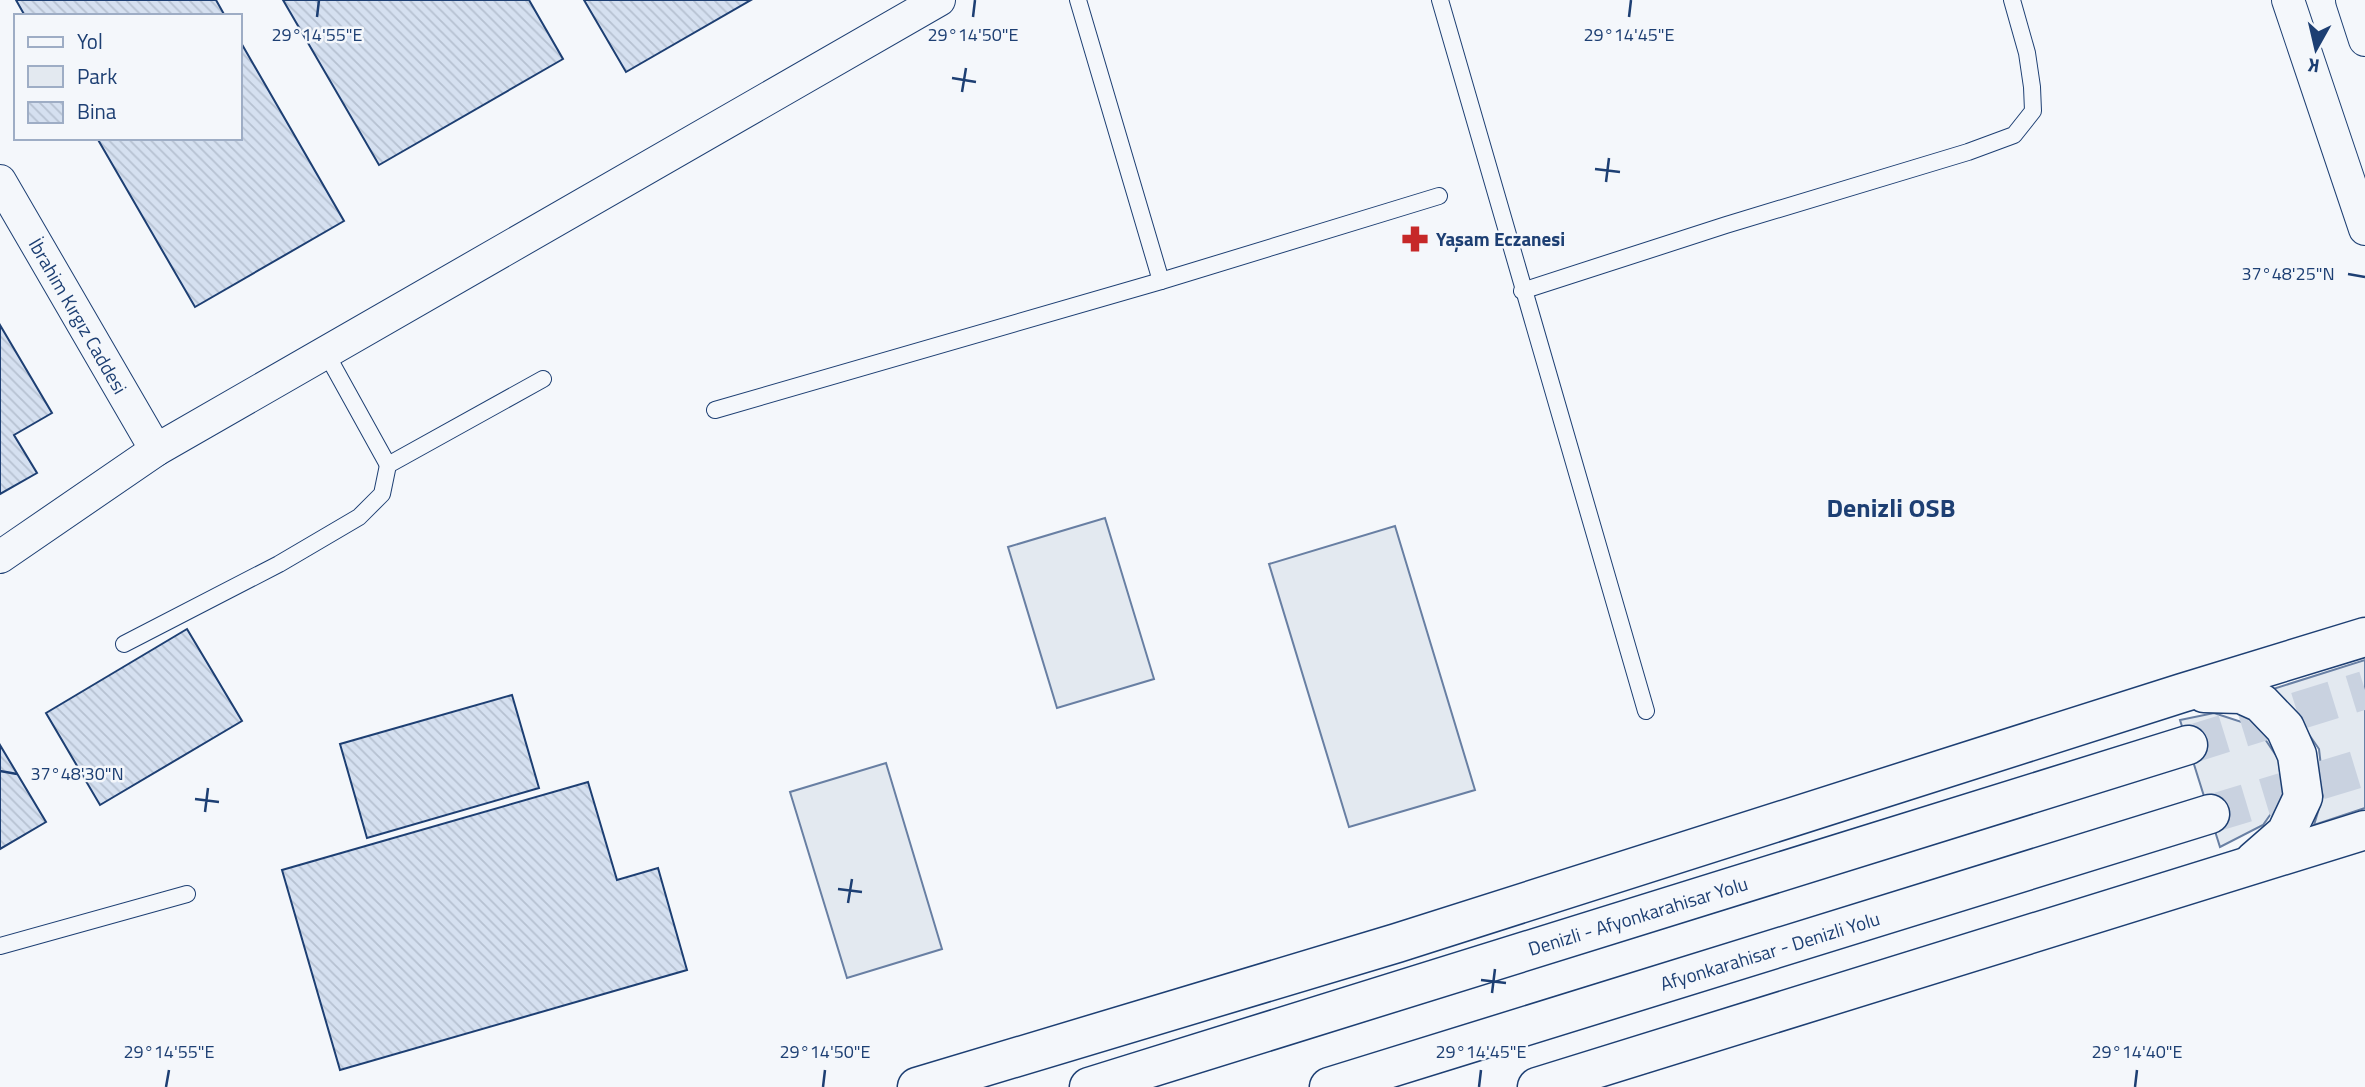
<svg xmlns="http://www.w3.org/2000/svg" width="2365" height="1087" viewBox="0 0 2365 1087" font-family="'Titillium Web',sans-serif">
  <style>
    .green { fill: #e3e9f0; stroke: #687fa3; stroke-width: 2 }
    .building { fill: url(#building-back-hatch); stroke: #1d3f73; stroke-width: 2 }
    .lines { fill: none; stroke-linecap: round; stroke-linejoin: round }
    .highway-tunnel { stroke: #c9d2e0; stroke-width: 38; stroke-dasharray: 38 19; stroke-linecap: butt }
    .lane-casing { stroke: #1d3f73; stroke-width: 18 }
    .street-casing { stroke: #1d3f73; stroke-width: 34 }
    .highway-casing { stroke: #1d3f73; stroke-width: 41 }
    .lane { stroke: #f4f7fb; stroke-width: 16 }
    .street { stroke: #f4f7fb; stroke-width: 32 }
    .highway { stroke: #f4f7fb; stroke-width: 38 }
    .ticks { fill: none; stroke: #1d3f73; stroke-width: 2.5 }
    .labels { text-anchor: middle; stroke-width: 5; stroke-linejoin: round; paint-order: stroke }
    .poi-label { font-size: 19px; font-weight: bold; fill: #1d3f73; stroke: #f4f7fb; text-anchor: start }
    .street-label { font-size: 19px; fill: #1d3f73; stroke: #f4f7fb }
    .district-label { font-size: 26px; font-weight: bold; fill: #1d3f73; stroke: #f4f7fb }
    .ticks-label { font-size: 18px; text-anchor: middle; fill: #1d3f73; stroke: #f4f7fb; stroke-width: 5; stroke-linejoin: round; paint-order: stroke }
  </style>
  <defs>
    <pattern id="building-back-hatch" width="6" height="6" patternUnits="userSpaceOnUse" patternTransform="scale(1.75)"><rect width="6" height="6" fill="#d5e0f0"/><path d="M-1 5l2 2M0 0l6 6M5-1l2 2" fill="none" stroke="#b6c1d1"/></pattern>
  </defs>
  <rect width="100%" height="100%" fill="#f4f7fb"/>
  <!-- green -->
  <g class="green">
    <polygon points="1105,518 1154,679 1057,708 1008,547"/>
    <polygon points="1395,526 1475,790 1349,827 1269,564"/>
    <polygon points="2365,660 2365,808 2314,825 2324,792 2319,749 2299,720 2273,689"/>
    <polygon points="2214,713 2257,727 2279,760 2282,798 2263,825 2220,847 2180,720"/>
    <polygon points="886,763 942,949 847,978 790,792"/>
  </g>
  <!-- building -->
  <g class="building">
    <polygon points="16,0 216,0 225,16 25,16"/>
    <polygon points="283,0 529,0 563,59 379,165"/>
    <polygon points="584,0 751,0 626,72"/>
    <polygon points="240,41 344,221 195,307 97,138 240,138"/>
    <polygon points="0,325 52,413 14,435 37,473 0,494"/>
    <polygon points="187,629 242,721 100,805 46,713"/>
    <polygon points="512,695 539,788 367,838 340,744"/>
    <polygon points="0,745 46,822 0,849"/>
    <polygon points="588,782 617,880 658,868 687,970 340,1070 282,870"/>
  </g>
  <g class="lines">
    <!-- highway-tunnel -->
    <g class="highway-tunnel">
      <polyline points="2188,745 2365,690"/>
      <polyline points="2210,814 2365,767"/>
    </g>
    <!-- lane casing -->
    <g class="lane-casing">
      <g id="lane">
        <polyline points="1078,0 1161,281"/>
        <polyline points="1440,0 1646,711"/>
        <polyline points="1522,291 1726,225 1968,152 2014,135 2033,111 2032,87 2027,53 2012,0"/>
        <polyline points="326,353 388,465"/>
        <polyline points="715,410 1161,281 1439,196"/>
        <polyline points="124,644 279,564 359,517 382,494 388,465 543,379"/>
        <polyline points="0,946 187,894"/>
      </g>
    </g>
    <!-- street casing -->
    <g class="street-casing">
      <g id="street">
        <polyline points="2288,0 2365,229"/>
        <polyline points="2352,0 2365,40"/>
        <polyline points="0,181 156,450"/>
        <polyline points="0,557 156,450 939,0"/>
      </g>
    </g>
    <!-- highway casing -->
    <g class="highway-casing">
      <g id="highway">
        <polyline points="2204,693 2241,694 2261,703 2285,728 2297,755 2303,797 2286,833 2254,861"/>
        <polyline points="917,1087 1397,943 2182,693 2365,637"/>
        <polyline points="1089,1087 2188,745"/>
        <polyline points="1329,1087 2210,814"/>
        <polyline points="1537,1087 2365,830"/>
      </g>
    </g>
    <!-- lane -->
    <use href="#lane" class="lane"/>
    <!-- street -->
    <use href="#street" class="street"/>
    <!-- highway -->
    <use href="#highway" class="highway"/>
  </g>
  <!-- ticks -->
  <path class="ticks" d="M317,17l2,-17M973,17l2,-17M1629,17l2,-17M952,78l24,4M962,92l4,-24M1595,169l25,3M1606,182l3,-24M2348,274l17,3M0,771l17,3M195,799l24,3M205,812l3,-24M838,889l24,3M848,903l4,-24M1481,980l25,3M1492,993l3,-24M166,1087l3,-17M823,1087l2,-17M1479,1087l2,-17M2135,1087l2,-17"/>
  <!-- icons -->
  <defs>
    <g id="pharmacy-bare" transform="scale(2.1)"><path d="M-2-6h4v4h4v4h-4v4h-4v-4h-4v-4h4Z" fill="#c62828" stroke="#f4f7fb" stroke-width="2.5" paint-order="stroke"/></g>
  </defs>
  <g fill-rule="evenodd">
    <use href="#pharmacy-bare" x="1415" y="239"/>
  </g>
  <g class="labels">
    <!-- poi labels -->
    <g class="poi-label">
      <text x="1436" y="246">Yaşam Eczanesi</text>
    </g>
    <!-- street labels -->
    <g class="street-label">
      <text transform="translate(78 316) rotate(60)" y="7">İbrahim Kırgız Caddesi</text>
      <text transform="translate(1638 916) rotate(-17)" y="7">Denizli - Afyonkarahisar Yolu</text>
      <text transform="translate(1770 951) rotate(-17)" y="7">Afyonkarahisar - Denizli Yolu</text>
    </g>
    <!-- district labels -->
    <g class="district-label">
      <text x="1891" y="517">Denizli OSB</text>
    </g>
  </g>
  <g class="ticks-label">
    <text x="317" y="41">29°14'55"E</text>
    <text x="973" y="41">29°14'50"E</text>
    <text x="1629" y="41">29°14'45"E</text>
    <text x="2288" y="280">37°48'25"N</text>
    <text x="77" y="780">37°48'30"N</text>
    <text x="169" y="1058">29°14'55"E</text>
    <text x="825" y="1058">29°14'50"E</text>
    <text x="1481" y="1058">29°14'45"E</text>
    <text x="2137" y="1058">29°14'40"E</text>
  </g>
  <!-- legend -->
  <rect x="14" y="14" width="228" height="126" fill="#f4f7fb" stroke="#9eadc5" stroke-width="2"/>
  <rect x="28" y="37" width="35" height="10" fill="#f4f7fb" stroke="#9eadc5" stroke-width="2"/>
  <text x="77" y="49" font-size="21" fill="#1d3f73">Yol</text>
  <rect x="28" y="66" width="35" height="21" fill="#e3e9f0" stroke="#9eadc5" stroke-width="2"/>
  <text x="77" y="84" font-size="21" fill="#1d3f73">Park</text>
  <rect x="28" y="102" width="35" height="21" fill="url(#building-back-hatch)" stroke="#9eadc5" stroke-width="2"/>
  <text x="77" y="119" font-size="21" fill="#1d3f73">Bina</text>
  <!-- north arrow -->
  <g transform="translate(2316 49) rotate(188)" stroke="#f4f7fb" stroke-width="5" paint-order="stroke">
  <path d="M0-5L12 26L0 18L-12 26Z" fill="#1d3f73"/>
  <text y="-10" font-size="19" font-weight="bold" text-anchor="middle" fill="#1d3f73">K</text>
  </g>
</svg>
